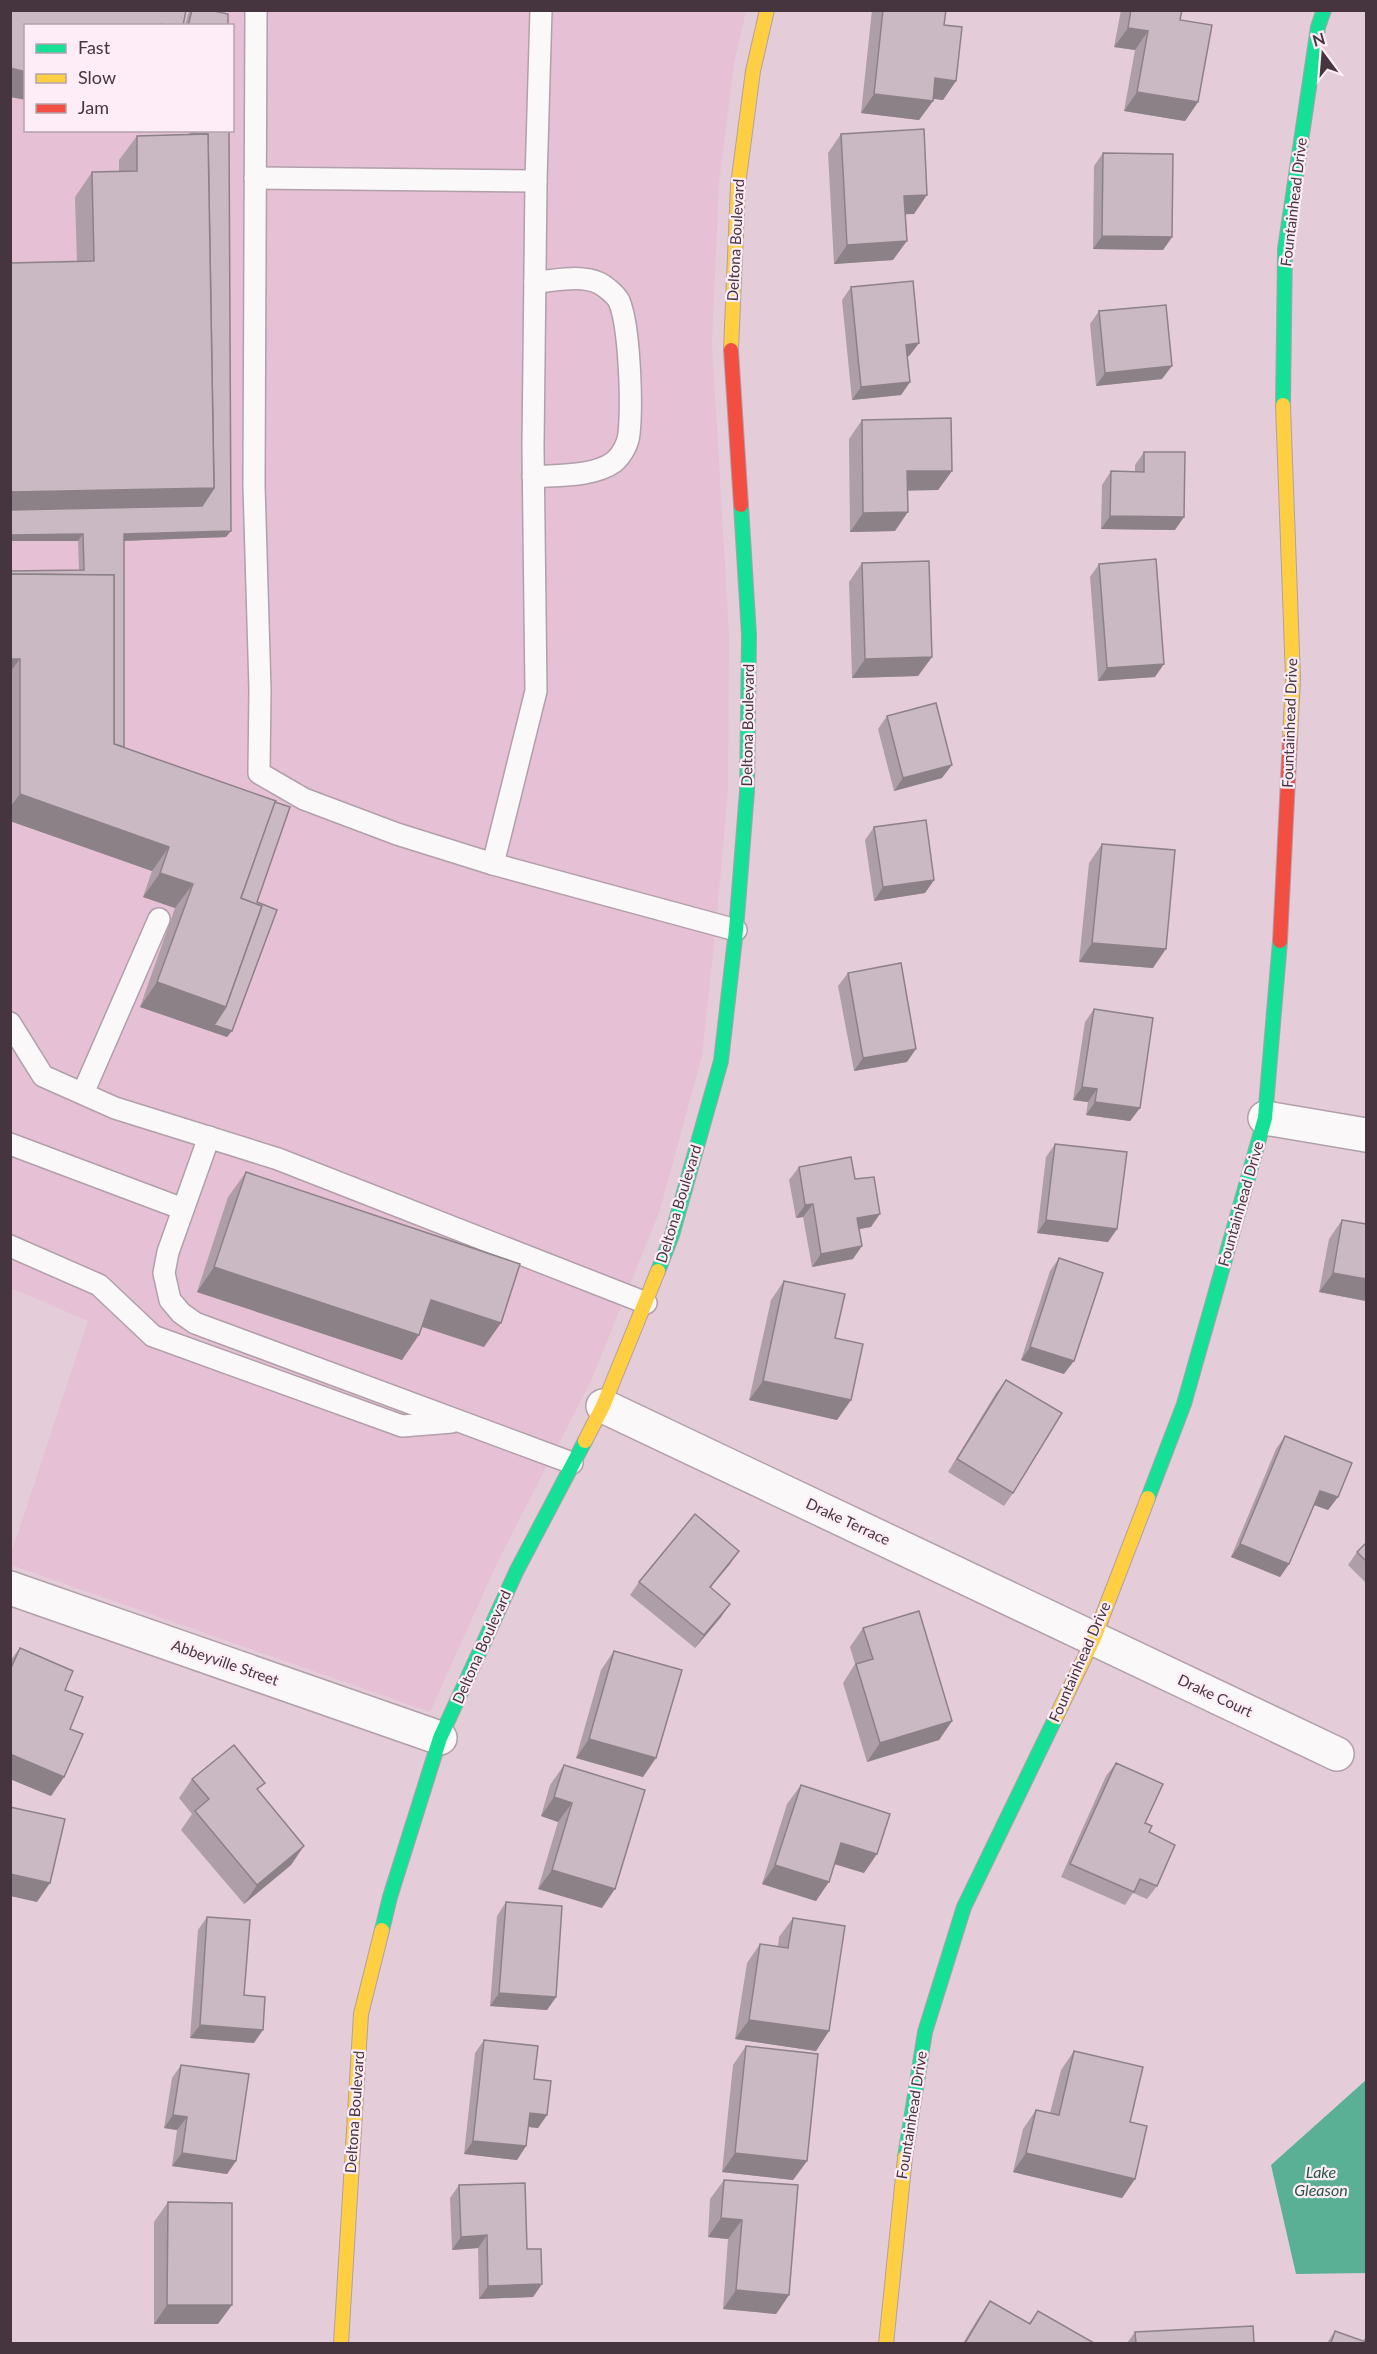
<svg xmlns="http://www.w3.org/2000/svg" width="1377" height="2354" viewBox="0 0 1377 2354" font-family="Lato,sans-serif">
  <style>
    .built { fill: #e6c0d5; fill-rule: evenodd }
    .water { fill: #59b095 }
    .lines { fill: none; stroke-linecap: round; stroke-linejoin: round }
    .lane-casing { stroke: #b19fa9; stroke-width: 24 }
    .street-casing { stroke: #b19fa9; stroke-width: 36 }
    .fast-casing { stroke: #b19fa9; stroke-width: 16 }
    .slow-casing { stroke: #b19fa9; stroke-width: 16 }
    .jam-casing { stroke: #b19fa9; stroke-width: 16 }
    .lane { stroke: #fbf8f9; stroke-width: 21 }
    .street { stroke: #fbf8f9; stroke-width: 33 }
    .fast { stroke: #16e098; stroke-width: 14 }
    .slow { stroke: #ffcf43; stroke-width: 14 }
    .jam { stroke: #f24e42; stroke-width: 14 }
    .wall { fill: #ae9ea7 }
    .shaded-wall { fill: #8d8188 }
    .building { fill: #cab8c2; stroke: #8d8188; stroke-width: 1.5 }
    .labels { text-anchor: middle; stroke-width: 4.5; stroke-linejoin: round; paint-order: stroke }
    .street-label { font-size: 15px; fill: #46353e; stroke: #feedf6 }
    .water-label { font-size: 16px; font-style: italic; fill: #265743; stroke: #feedf6 }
  </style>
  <rect width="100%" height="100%" fill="#e4cdd9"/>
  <!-- built -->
  <path class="built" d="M11,11h735l-12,53 -15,118 -7,161 17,291 -1,155 -12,137 -14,130 -42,154 -68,169 -93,180 -69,153 -419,-147v-11l77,-233 -77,-33zM26,26h206v104h-206z"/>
  <!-- water -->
  <polygon class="water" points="1366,2080 1366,2273 1296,2274 1271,2165"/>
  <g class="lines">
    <!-- lane casing -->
    <g class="lane-casing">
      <g id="lane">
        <polyline points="256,10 254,486 260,689 259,773 304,799 397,834 493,864 736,930"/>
        <polyline points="255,178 536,181"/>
        <path d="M533,477c25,-2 60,0 81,-15 8,-7 14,-18 15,-28 3,-29 1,-107 -10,-133 -3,-6 -14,-15 -20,-18 -19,-9 -44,-2 -64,-1"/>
        <polyline points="493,864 536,691 533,447 536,181 541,10"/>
        <polyline points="10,1023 43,1076 115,1108 278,1159 646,1303"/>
        <polyline points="83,1093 159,919"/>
        <polyline points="209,1137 168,1252 164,1273 170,1300 181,1313 195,1323 572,1463"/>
        <polyline points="10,1144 183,1209"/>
        <polyline points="10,1246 99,1285 153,1336 402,1426 452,1422"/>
      </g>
    </g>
    <!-- street casing -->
    <g class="street-casing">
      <g id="street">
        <polyline points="1265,1118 1366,1135"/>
        <polyline points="603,1406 1337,1754"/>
        <polyline points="10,1588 440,1738"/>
      </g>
    </g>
    <!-- fast casing -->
    <g class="fast-casing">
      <g id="fast">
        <polyline points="1283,405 1285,249 1318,27 1324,10"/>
        <polyline points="658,1271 672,1235 721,1061 736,930 747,791 749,635 741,505"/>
        <polyline points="1148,1498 1184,1404 1265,1118 1280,941"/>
        <polyline points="382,1930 390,1897 440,1738 517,1570 585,1441"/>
        <polyline points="905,2157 925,2032 964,1907 1056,1717"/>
      </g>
    </g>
    <!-- slow casing -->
    <g class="slow-casing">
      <g id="slow">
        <polyline points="731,350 738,185 753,71 767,10"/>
        <polyline points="1283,405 1293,678 1290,739"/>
        <polyline points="585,1441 603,1406 658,1271"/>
        <polyline points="1056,1717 1094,1638 1148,1498"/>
        <polyline points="341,2344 361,2014 382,1930"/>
        <polyline points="886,2344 905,2157"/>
      </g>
    </g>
    <!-- jam casing -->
    <g class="jam-casing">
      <g id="jam">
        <polyline points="731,350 741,505"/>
        <polyline points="1280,941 1290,739"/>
      </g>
    </g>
    <!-- lane -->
    <use href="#lane" class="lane"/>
    <!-- street -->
    <use href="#street" class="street"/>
    <!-- fast -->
    <use href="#fast" class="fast"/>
    <!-- slow -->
    <use href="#slow" class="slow"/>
    <!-- jam -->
    <use href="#jam" class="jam"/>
  </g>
  <!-- wall -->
  <g class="wall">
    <polygon points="190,10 209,10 228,26 185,26 188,14"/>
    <polygon points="872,10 946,10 944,25 956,81 943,100 933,99 933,101 919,120 861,113"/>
    <polygon points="1121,10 1182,10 1180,20 1198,102 1185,121 1124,111 1135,50 1114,47"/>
    <polygon points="189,130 229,130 226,537 124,541 124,747 257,902 227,1037 140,1007 175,908 143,897 152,871 10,821 10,571 79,570 78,541 10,541 10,263 77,262 75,197 92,172 119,171 119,160 137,136 189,134"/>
    <polygon points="841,134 914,214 905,214 893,260 834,264 828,153"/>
    <polygon points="1103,153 1172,237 1163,250 1093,249 1094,166"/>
    <polygon points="851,287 919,343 909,356 907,357 910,382 901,395 852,400 842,300"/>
    <polygon points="1099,311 1162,379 1096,386 1090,324"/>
    <polygon points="862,420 952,471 938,490 908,490 895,531 850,532 849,439"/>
    <polygon points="1144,452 1175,530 1101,529 1102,485 1111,471 1135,472 1135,465"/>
    <polygon points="862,563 932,657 918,676 852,678 849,582"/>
    <polygon points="1099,564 1155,677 1098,681 1090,577"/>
    <polygon points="887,716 942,778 894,791 878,729"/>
    <polygon points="874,827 934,880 925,893 874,901 865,840"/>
    <polygon points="1102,844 1153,968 1079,962 1089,863"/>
    <polygon points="848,973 907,1062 854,1071 838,986"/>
    <polygon points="1094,1009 1140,1108 1130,1121 1086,1115 1088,1102 1073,1100 1085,1022"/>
    <polygon points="1055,1144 1117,1229 1108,1242 1037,1233 1046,1157"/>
    <polygon points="799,1167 855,1179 871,1227 859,1229 853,1259 812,1267 803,1217 796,1218 789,1180"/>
    <polygon points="246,1172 484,1347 422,1327 402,1360 197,1292 228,1197"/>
    <polygon points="1342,1220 1366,1301 1319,1292 1329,1239"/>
    <polygon points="1059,1258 1064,1374 1021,1360 1050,1271"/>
    <polygon points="784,1281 835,1338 851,1400 837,1420 749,1400 771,1300"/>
    <polygon points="1006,1380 1013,1493 1004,1506 948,1472 996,1393"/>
    <polygon points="1285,1436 1338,1497 1328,1510 1314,1505 1289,1564 1280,1577 1231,1557 1276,1449"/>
    <polygon points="1366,1543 1366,1583 1348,1565 1357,1552"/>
    <polygon points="730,1564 710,1588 721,1617 695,1648 630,1595 639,1582"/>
    <polygon points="863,1628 952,1721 939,1740 867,1762 843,1683 855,1664 850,1647"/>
    <polygon points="20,1648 65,1690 70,1729 64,1777 51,1796 10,1779 10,1661"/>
    <polygon points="614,1651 643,1777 576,1758 601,1670"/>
    <polygon points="1116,1763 1145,1823 1149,1832 1157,1886 1147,1899 1133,1893 1125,1905 1061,1877 1106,1776"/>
    <polygon points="564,1765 602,1908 538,1889 558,1822 541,1816 550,1785"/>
    <polygon points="192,1779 259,1792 291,1865 244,1904 181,1830 192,1814 179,1798"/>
    <polygon points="801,1785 864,1873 834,1864 816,1901 762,1884 787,1804"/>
    <polygon points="506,1902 556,1997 547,2010 490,2006 497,1916"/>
    <polygon points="207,1917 254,2043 190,2038 198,1930"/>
    <polygon points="793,1918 829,2031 816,2051 735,2039 747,1963 760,1944 778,1946 779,1937"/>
    <polygon points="484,2040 534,2079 547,2115 538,2128 528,2127 526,2146 517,2160 464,2154 475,2053"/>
    <polygon points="746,2046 807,2161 793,2180 722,2172 733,2065"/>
    <polygon points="1074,2051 1130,2122 1135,2179 1122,2198 1013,2172 1023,2129 1036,2110 1050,2113 1061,2070"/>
    <polygon points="181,2065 236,2161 227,2174 172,2166 177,2130 164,2128 172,2078"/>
    <polygon points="724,2180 789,2295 776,2314 723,2309 728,2239 708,2237 710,2199"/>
    <polygon points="459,2185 527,2249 542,2284 533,2297 479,2299 478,2248 452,2250 450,2198"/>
    <polygon points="168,2202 218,2324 154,2324 154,2222"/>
    <polygon points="990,2301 1029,2323 1038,2311 1093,2343 963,2343 977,2320"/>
    <polygon points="1335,2331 1363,2341 1366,2336 1366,2343 1327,2343"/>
    <polygon points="1135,2332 1254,2343 1127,2343"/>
  </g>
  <!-- shaded-wall -->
  <g class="shaded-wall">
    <polygon points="1128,28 1148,31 1135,50 1114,47"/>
    <polygon points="10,68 26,72 26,100 10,97"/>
    <polygon points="935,78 956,81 943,100 922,97"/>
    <polygon points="1137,92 1198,102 1185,121 1124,111"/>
    <polygon points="874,94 933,101 919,120 861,113"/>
    <polygon points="927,195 914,214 891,215 904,196"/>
    <polygon points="1102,236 1172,237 1163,250 1093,249"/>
    <polygon points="907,241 893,260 834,264 847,245"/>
    <polygon points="919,343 909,356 897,358 906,345"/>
    <polygon points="1172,366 1162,379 1096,386 1105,373"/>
    <polygon points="910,382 901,395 852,400 861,387"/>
    <polygon points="907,471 952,471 938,490 894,491"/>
    <polygon points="214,488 197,513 10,517 10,492"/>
    <polygon points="908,512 895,531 850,532 863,513"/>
    <polygon points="1110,516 1184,517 1175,530 1101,529"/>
    <polygon points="231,531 226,537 119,541 124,534"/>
    <polygon points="83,534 78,541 10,541 10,535"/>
    <polygon points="932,657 918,676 852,678 865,659"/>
    <polygon points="10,659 20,659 10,672"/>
    <polygon points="1164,664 1155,677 1098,681 1107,668"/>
    <polygon points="952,765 942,778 894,791 903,778"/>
    <polygon points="20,794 169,847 152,871 10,821 10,807"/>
    <polygon points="160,873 193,884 175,908 143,897"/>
    <polygon points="934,880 925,893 874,901 883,887"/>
    <polygon points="1092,943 1166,949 1153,968 1079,962"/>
    <polygon points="157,982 226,1007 232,1031 227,1037 140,1007"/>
    <polygon points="916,1049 907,1062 854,1071 863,1058"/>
    <polygon points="1082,1087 1097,1089 1088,1102 1073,1100"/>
    <polygon points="1095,1102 1140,1108 1130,1121 1086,1115"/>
    <polygon points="813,1204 803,1217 796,1218 805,1205"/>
    <polygon points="880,1214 871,1227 848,1231 857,1218"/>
    <polygon points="1046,1220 1117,1229 1108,1242 1037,1233"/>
    <polygon points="862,1246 853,1259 812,1267 821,1254"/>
    <polygon points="214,1267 419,1335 402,1360 197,1292"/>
    <polygon points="1333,1273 1366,1279 1366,1301 1319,1292"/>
    <polygon points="431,1300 501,1323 484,1347 414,1324"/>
    <polygon points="1030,1347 1074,1361 1064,1374 1021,1360"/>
    <polygon points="763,1381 851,1400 837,1420 749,1400"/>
    <polygon points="1320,1491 1338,1497 1328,1510 1311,1504"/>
    <polygon points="1240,1544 1289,1564 1280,1577 1231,1557"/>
    <polygon points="739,1551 730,1564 700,1600 710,1587"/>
    <polygon points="730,1604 721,1617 695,1648 704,1635"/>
    <polygon points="952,1721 939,1740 867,1762 880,1743"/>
    <polygon points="589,1739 656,1758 643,1777 576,1758"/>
    <polygon points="10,1754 64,1777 51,1796 10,1779"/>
    <polygon points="554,1797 572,1803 558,1822 541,1816"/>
    <polygon points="841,1843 877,1854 864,1873 828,1862"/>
    <polygon points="304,1846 291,1865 244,1904 257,1885"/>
    <polygon points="775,1865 829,1882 816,1901 762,1884"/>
    <polygon points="552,1870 615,1889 602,1908 538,1889"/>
    <polygon points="10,1874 50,1883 37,1902 10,1896"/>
    <polygon points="499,1993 556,1997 547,2010 490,2006"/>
    <polygon points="749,2020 829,2031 816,2051 735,2039"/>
    <polygon points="200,2025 263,2030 254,2043 190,2038"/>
    <polygon points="530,2113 547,2115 538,2128 521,2126"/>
    <polygon points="173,2115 187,2117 177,2130 164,2128"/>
    <polygon points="473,2141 526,2146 517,2160 464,2154"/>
    <polygon points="182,2153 236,2161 227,2174 172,2166"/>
    <polygon points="735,2153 807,2161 793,2180 722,2172"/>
    <polygon points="1026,2153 1135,2179 1122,2198 1013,2172"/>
    <polygon points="721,2218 742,2220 728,2239 708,2237"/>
    <polygon points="487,2235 478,2248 452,2250 461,2237"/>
    <polygon points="542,2284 533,2297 479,2299 488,2286"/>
    <polygon points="736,2290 789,2295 776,2314 723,2309"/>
    <polygon points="167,2305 232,2305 218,2324 154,2324"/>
  </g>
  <!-- building -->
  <g class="building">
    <polygon points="10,10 186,10 183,26 168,26 160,24 160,26 26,26 26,72 10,68"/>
    <polygon points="192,10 209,10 228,14 228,26 188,26"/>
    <polygon points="883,10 946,10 944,25 962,27 956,81 935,78 933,101 874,94"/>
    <polygon points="1131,10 1182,10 1180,20 1212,25 1198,102 1137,92 1148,31 1128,28"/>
    <polygon points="924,129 927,195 904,196 907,241 847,245 841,134"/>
    <polygon points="194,130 229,130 231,531 124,534 124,747 114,744 114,575 10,574 10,571 84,570 83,534 10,535 10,510 202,506 214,488 208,134 194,134"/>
    <polygon points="208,134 214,488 10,492 10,430 11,430 10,263 94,261 92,172 137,171 137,136"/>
    <polygon points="1103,153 1173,154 1172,237 1102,236"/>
    <polygon points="913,281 919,343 906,345 910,382 861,387 851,287"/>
    <polygon points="1166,305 1172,366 1105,373 1099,311"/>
    <polygon points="951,418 952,471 907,471 908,512 863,513 862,420"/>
    <polygon points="1144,452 1185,452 1184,517 1110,516 1111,471 1144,472"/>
    <polygon points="1156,559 1164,664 1107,668 1099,564"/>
    <polygon points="929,561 932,657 865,659 862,563"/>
    <polygon points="10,574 114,575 114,744 276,801 241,898 262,906 226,1007 157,982 193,884 160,873 169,847 20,794 20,659 10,659"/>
    <polygon points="936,703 952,765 903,778 887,716"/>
    <polygon points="275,802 290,807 257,902 277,910 232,1031 214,1025 226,1007 262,906 241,898"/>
    <polygon points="926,820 934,880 883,887 874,827"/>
    <polygon points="1102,844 1175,850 1166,949 1092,943"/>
    <polygon points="901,963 916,1049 863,1058 848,973"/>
    <polygon points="1094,1009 1153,1018 1140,1108 1095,1102 1097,1089 1082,1087"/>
    <polygon points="1055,1144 1127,1152 1117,1229 1046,1220"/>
    <polygon points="851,1157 855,1179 874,1177 880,1214 857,1218 862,1246 821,1254 813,1204 805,1205 799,1167"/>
    <polygon points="246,1172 520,1264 501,1323 431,1300 419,1335 214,1267"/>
    <polygon points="1342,1220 1366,1224 1366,1279 1333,1273"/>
    <polygon points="1059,1258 1103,1273 1074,1361 1030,1347"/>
    <polygon points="784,1281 845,1294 835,1338 863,1344 851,1400 763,1381"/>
    <polygon points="1006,1380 1062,1413 1013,1493 957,1459"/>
    <polygon points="1285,1436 1352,1463 1338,1497 1320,1491 1289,1564 1240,1544"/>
    <polygon points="695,1514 739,1551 710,1587 730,1604 704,1635 639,1582"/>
    <polygon points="1366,1543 1366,1561 1357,1552"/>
    <polygon points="919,1611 952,1721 880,1743 856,1664 873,1659 863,1628"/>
    <polygon points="20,1648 73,1671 65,1690 83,1697 70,1729 83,1734 64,1777 10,1754 10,1670"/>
    <polygon points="614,1651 682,1670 656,1758 589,1739"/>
    <polygon points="234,1745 265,1783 257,1789 304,1846 257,1885 195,1811 209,1799 192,1779"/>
    <polygon points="1116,1763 1163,1784 1145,1823 1152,1826 1149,1832 1175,1845 1157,1886 1140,1879 1134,1892 1070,1864"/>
    <polygon points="564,1765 645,1790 615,1889 552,1870 572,1803 554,1797"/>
    <polygon points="801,1785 890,1814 877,1854 841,1843 829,1882 775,1865"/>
    <polygon points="10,1807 65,1819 50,1883 10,1874"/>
    <polygon points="506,1902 562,1906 556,1997 499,1993"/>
    <polygon points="207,1917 250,1920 244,1995 265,1997 263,2030 200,2025"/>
    <polygon points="793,1918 845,1926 829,2031 749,2020 760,1944 788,1948"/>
    <polygon points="484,2040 538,2046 534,2079 551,2081 547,2115 530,2113 526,2146 473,2141"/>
    <polygon points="746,2046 818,2054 807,2161 735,2153"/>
    <polygon points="1074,2051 1143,2067 1130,2122 1147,2126 1135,2179 1026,2153 1036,2110 1059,2115"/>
    <polygon points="181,2065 249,2074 236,2161 182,2153 187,2117 173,2115"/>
    <polygon points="724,2180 798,2185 789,2295 736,2290 742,2220 721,2218"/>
    <polygon points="525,2183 527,2249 541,2249 542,2284 488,2286 487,2235 461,2237 459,2185"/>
    <polygon points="168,2202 232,2203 232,2305 167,2305"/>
    <polygon points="990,2301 1030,2324 1038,2311 1094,2343 965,2343"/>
    <polygon points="1253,2326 1254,2343 1136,2343 1135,2332"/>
    <polygon points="1335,2331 1366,2342 1366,2343 1331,2343"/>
  </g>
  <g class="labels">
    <!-- street labels -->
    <g class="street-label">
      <text transform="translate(1294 202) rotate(-83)" y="5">Fountainhead Drive</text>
      <text transform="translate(736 240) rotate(-87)" y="5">Deltona Boulevard</text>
      <text transform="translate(1290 723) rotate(-88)" y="5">Fountainhead Drive</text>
      <text transform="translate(748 725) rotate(-89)" y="5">Deltona Boulevard</text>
      <text transform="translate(679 1204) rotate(-73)" y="5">Deltona Boulevard</text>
      <text transform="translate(1241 1204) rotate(-74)" y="5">Fountainhead Drive</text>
      <text transform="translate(848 1522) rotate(25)" y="5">Drake Terrace</text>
      <text transform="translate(482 1647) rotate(-66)" y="5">Deltona Boulevard</text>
      <text transform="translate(1080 1662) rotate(-66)" y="5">Fountainhead Drive</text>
      <text transform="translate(225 1663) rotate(19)" y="5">Abbeyville Street</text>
      <text transform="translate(1215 1696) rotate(25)" y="5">Drake Court</text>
      <text transform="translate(355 2112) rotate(-86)" y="5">Deltona Boulevard</text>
      <text transform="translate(912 2115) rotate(-81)" y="5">Fountainhead Drive</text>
    </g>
    <!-- water labels -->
    <g class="water-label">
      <text x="1321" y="2178">Lake<tspan x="1321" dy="18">Gleason</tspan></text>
    </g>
  </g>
  <!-- border -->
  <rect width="1377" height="2354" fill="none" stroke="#46353e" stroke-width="24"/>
  <!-- legend -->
  <rect x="24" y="24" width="210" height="108" fill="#feedf6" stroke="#b4a3ac" stroke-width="1.5"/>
  <rect x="36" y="44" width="30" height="9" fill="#16e098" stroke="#b4a3ac" stroke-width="1.5"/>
  <text x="78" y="54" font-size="18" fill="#46353e">Fast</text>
  <rect x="36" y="74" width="30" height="9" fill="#ffcf43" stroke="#b4a3ac" stroke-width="1.5"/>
  <text x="78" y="84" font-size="18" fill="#46353e">Slow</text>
  <rect x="36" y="104" width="30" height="9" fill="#f24e42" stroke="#b4a3ac" stroke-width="1.5"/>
  <text x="78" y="114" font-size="18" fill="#46353e">Jam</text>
  <!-- north arrow -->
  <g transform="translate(1323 54) rotate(344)" stroke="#feedf6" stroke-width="4.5" paint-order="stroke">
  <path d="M0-4.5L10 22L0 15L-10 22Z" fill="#46353e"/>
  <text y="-9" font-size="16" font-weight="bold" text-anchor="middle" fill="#46353e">N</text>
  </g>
</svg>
